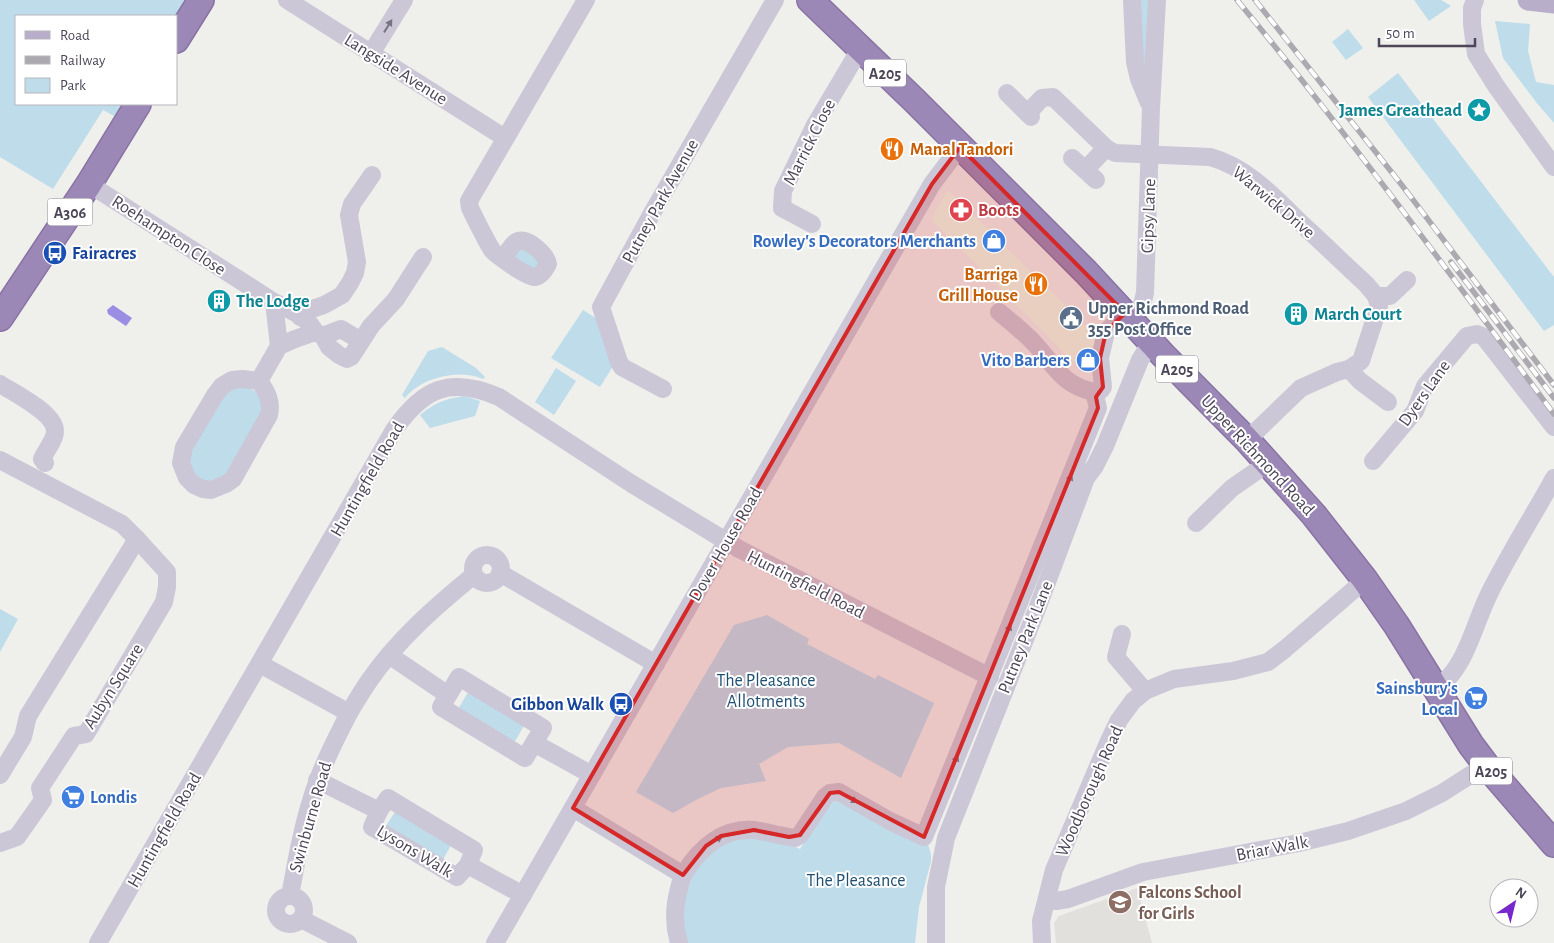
<svg xmlns="http://www.w3.org/2000/svg" width="1554" height="943" viewBox="0 0 1554 943" font-family="'Alegreya Sans',sans-serif">
  <style>
    .commercial { fill: #edf9e6 }
    .education { fill: #e1e0dd }
    .green { fill: #bedcea }
    .water { fill: #998ee3 }
    .lines { fill: none; stroke-linecap: round; stroke-linejoin: round }
    .highway-casing { stroke: #8873a3; stroke-width: 28 }
    .minor { stroke: #ccc7d6; stroke-width: 18 }
    .major { stroke: #b9aec9; stroke-width: 21 }
    .highway { stroke: #9c88b7; stroke-width: 25 }
    .rail-casing { stroke: #ada9b0; stroke-width: 5.5 }
    .rail { stroke: #fff; stroke-width: 4; stroke-dasharray: 11; stroke-linecap: butt }
    .oneway { fill: #797384 }
    .marked { fill: #d62828; fill-opacity: 0.2; stroke: #d62828; stroke-width: 4; stroke-linejoin: round }
    .labels { text-anchor: middle; stroke-width: 4; stroke-linejoin: round; paint-order: stroke }
    .shield { fill: #fff; stroke: #827e8a; stroke-width: 1 }
    .shield-label { font-size: 16px; font-weight: bold; fill: #4d4658 }
    .street-label { font-size: 18px; fill: #4d4658; stroke: #fff }
    .culture-label { font-size: 18px; font-weight: bold; fill: #0d838f; stroke: #fff; text-anchor: start }
    .food-label { font-size: 18px; font-weight: bold; fill: #c56008; stroke: #fff; text-anchor: start }
    .health-label { font-size: 18px; font-weight: bold; fill: #be3a42; stroke: #fff; text-anchor: start }
    .shop-label { font-size: 18px; font-weight: bold; fill: #366cbe; stroke: #fff; text-anchor: end }
    .transit-label { font-size: 18px; font-weight: bold; fill: #164399; stroke: #fff; text-anchor: start }
    .service-label { font-size: 18px; font-weight: bold; fill: #4e5e75; stroke: #fff; text-anchor: start }
    .park-label { font-size: 18px; fill: #1e4f72; stroke: #fff }
    .education-label { font-size: 18px; font-weight: bold; fill: #785e54; stroke: #fff; text-anchor: start }
  </style>
  <rect width="100%" height="100%" fill="#efefec"/>
  <!-- commercial -->
  <polygon class="commercial" points="948,190 1100,340 1089,351 1092,366 1083,372 931,219"/>
  <!-- education -->
  <polygon class="education" points="1137,888 1152,943 1056,943 1054,923 1059,916"/>
  <!-- green -->
  <g class="green">
    <polygon points="0,0 186,0 176,16 16,16 16,104 122,104 114,116 103,110 53,189 0,157"/>
    <polygon points="1138,0 1153,0 1146,87"/>
    <polygon points="1414,0 1441,0 1451,6 1429,21"/>
    <polygon points="1495,21 1530,24 1528,51 1536,82 1554,85 1554,123 1536,102 1503,58"/>
    <polygon points="1348,29 1363,48 1346,60 1332,42"/>
    <polygon points="1398,73 1554,277 1554,325 1544,331 1368,97"/>
    <polygon points="526,246 542,263 536,271 530,271 511,255"/>
    <polygon points="583,310 599,320 613,366 600,387 551,358"/>
    <path d="M442,347l34,21 9,9 -2,2c-20,-9 -48,-4 -66,8 -5,3 -9,7 -12,11l-3,-3 26,-44z"/>
    <polygon points="556,368 576,381 554,415 535,402"/>
    <path d="M236,385c19,5 22,4 28,23l-36,67 -21,7 -8,-2 -12,-18 2,-11 34,-57z"/>
    <path d="M465,396l15,5 -5,15 -45,12 -10,-13c16,-13 25,-16 45,-19z"/>
    <polygon points="0,609 18,619 0,652"/>
    <polygon points="767,615 809,639 807,644 875,679 878,675 934,703 901,778 839,743 788,747 759,764 766,781 721,788 696,800 673,813 636,792 734,625"/>
    <polygon points="470,689 526,722 513,745 457,711"/>
    <path d="M841,799l87,45 3,10v7l-12,46 -4,36h-228c-2,-7 -6,-15 -6,-23 1,-34 20,-71 55,-81 22,-6 44,2 64,10l27,-44z"/>
    <polygon points="398,807 454,840 441,863 384,829"/>
  </g>
  <!-- water -->
  <polygon class="water" points="113,305 132,318 126,326 108,314 107,310"/>
  <g class="lines">
    <!-- highway casing -->
    <g class="highway-casing">
      <g id="highway">
        <polyline points="810,0 915,101 1086,272 1163,355 1247,440 1314,515 1365,580 1397,626 1471,745 1486,765 1554,844"/>
        <polyline points="176,40 201,0"/>
        <polyline points="0,318 89,184 138,104"/>
      </g>
    </g>
    <!-- minor -->
    <g class="minor">
      <polyline points="287,0 505,138"/>
      <polyline points="1132,0 1135,62 1139,79 1149,103"/>
      <polyline points="1475,0 1472,8 1472,24 1476,54 1496,86 1554,167"/>
      <polyline points="372,52 404,0"/>
      <polyline points="1007,93 1031,117"/>
      <path d="M1028,113l14,-15 11,-1 53,51 9,5 95,4c38,10 67,43 94,69 21,19 41,39 62,58l10,12"/>
      <polyline points="1072,158 1096,180"/>
      <polyline points="1085,170 1106,148"/>
      <path d="M89,184l185,118c14,7 35,15 41,30"/>
      <polyline points="812,224 782,208 783,191 815,125 860,49"/>
      <path d="M503,259c4,-5 8,-14 13,-17 11,-6 30,12 32,22 -3,5 -7,12 -13,13 -7,1 -39,-22 -43,-27 -8,-13 -15,-28 -22,-42l-1,-7 117,-201"/>
      <polyline points="274,302 279,346"/>
      <path d="M999,312c12,10 25,20 36,32 20,22 27,41 59,48"/>
      <polyline points="300,317 306,311 324,305 342,295 350,283 355,273 357,262 349,215 352,204 372,175"/>
      <polyline points="1130,319 1142,305 1145,293 1151,108 1157,0"/>
      <polyline points="315,332 323,336 329,347 339,355 347,359 351,357 371,326 396,299 423,257"/>
      <polyline points="323,336 341,329 361,341"/>
      <polyline points="1349,369 1360,381 1388,402"/>
      <path d="M243,379l16,2c8,11 13,20 10,34l-36,64 -7,5 -15,6 -8,-1 -9,-4 -7,-7 -6,-15 3,-16 31,-52 7,-9 10,-6z"/>
      <polyline points="259,381 279,346 295,339 315,332"/>
      <path d="M0,384c14,9 55,29 55,47 0,9 -9,19 -13,28l3,4"/>
      <polyline points="663,389 622,367 619,362 601,307 651,215 775,0"/>
      <polyline points="1094,392 1101,390 1103,387 1100,358 1106,332 1125,313"/>
      <polyline points="1247,440 1301,388 1337,372 1349,369 1361,361 1379,306 1376,296 1390,296 1407,280"/>
      <polyline points="0,460 122,524 137,539"/>
      <polyline points="1373,461 1415,411 1425,386 1467,336 1477,334 1484,337 1554,427"/>
      <polyline points="1196,523 1232,488 1268,463"/>
      <circle cx="487" cy="569" r="14"/>
      <polyline points="500,573 656,664"/>
      <polyline points="1122,634 1116,657 1145,691"/>
      <polyline points="389,655 448,695"/>
      <path d="M260,664l89,49c-11,22 -23,44 -31,67 -14,37 -21,77 -28,116"/>
      <polygon points="459,677 543,728 525,758 441,707"/>
      <path d="M1436,688c30,-18 38,-65 54,-96 19,-38 43,-76 64,-114"/>
      <path d="M349,713c6,-10 13,-22 20,-32 28,-41 67,-75 105,-106"/>
      <polyline points="534,743 592,775"/>
      <polyline points="0,775 23,737 28,716 137,539 167,572 167,587 164,602 86,734 74,736 40,788 43,800 17,837 0,843"/>
      <polyline points="317,780 379,811"/>
      <polygon points="388,798 474,850 468,865 457,877 372,827 379,811"/>
      <path d="M573,808l110,67c-8,23 -11,44 -4,68"/>
      <polyline points="468,865 523,895"/>
      <path d="M683,875c16,-26 39,-48 72,-45 11,2 23,5 34,7l6,1 5,-3 25,-38 5,-4 9,-1 51,29 34,16 174,-429 -4,-16"/>
      <circle cx="290" cy="910" r="14"/>
      <polyline points="1047,900 1056,901 1068,899 1143,872 1299,843 1348,831 1406,811 1442,793 1486,765"/>
      <polyline points="301,919 348,943"/>
      <path d="M98,943l296,-513c29,-42 56,-54 105,-33l133,87 107,65 251,128"/>
      <polyline points="495,943 932,184 960,147"/>
      <polyline points="936,943 936,887 946,838 1037,609 1086,478 1095,466 1105,446 1140,360 1151,342"/>
      <polyline points="1042,943 1041,921 1054,870 1108,743 1119,720 1133,701 1145,691 1174,679 1233,671 1268,662 1285,649 1365,580"/>
    </g>
    <!-- major -->
    <polyline class="major" points="1528,0 1554,3"/>
    <!-- highway -->
    <use href="#highway" class="highway"/>
    <!-- rail casing -->
    <g class="rail-casing">
      <g id="rail">
        <path d="M1237,0c111,134 213,274 317,414"/>
        <polyline points="1255,0 1401,184 1554,385"/>
        <polyline points="1451,262 1554,398"/>
      </g>
    </g>
    <!-- rail -->
    <use href="#rail" class="rail"/>
  </g>
  <!-- one-way arrows -->
  <defs><path id="oneway-solid" d="M-6-.8H1V-3.2L6.5 0L1 3.2V.8H-6Z" transform="scale(1.25)"/></defs>
  <g class="oneway">
    <use href="#oneway-solid" transform="translate(388 26) rotate(-58)"/>
    <use href="#oneway-solid" transform="translate(1069 481) rotate(-67)"/>
    <use href="#oneway-solid" transform="translate(1008 631) rotate(-68)"/>
    <use href="#oneway-solid" transform="translate(955 762) rotate(-68)"/>
    <use href="#oneway-solid" transform="translate(851 799) rotate(29)"/>
    <use href="#oneway-solid" transform="translate(716 840) rotate(-30)"/>
  </g>
  <!-- marked area -->
  <path class="marked" d="M960,147l165,166 -19,19 -6,26 3,29 -7,10 2,11 -174,429 -85,-45 -9,1 -30,42 -11,2 -35,-7 -33,6 -15,10 -23,29 -110,-67 359,-624z"/>
  <!-- icons -->
  <defs>
    <g id="sight-disc" transform="scale(1.25)"><circle r="9.5" fill="#0f9aa8" stroke="#fff"/><path d="M0-6L1.8-2.2L6-1.7L2.9 1.2L3.7 5.4L0 3.3L-3.7 5.4L-2.9 1.2L-6-1.7L-1.8-2.2Z" fill="#fff"/></g>
    <g id="restaurant-disc" transform="scale(1.25)"><circle r="9.5" fill="#e8710a" stroke="#fff"/><path d="M-5-6h1v4h1v-4h1v4h1v-4h1v5L-1.5 .5V6h-2V.5L-5-1ZM5-6V6H3V1.5H1.5Q1.5-4 5-6Z" fill="#fff"/></g>
    <g id="pharmacy-disc" transform="scale(1.25)"><circle r="9.5" fill="#e0444e" stroke="#fff"/><path d="M-2-6h4v4h4v4h-4v4h-4v-4h-4v-4h4Z" fill="#fff"/></g>
    <g id="shop-disc" transform="scale(1.25)"><circle r="9.5" fill="#3f7fe0" stroke="#fff"/><path d="M-5-2.5h2.3a2.7 3.5 0 0 1 5.4 0H5L5.5 6h-11ZM-1.5-2.5h3a1.5 2.3 0 0 0-3 0Z" fill="#fff"/></g>
    <g id="bus-disc" transform="scale(1.25)"><circle r="9.5" fill="#1a4fb4" stroke="#fff"/><path d="M-5-6H5V4H4V6H2V4H-2V6H-4V4H-5ZM-3.5-4V0h7V-4ZM-3.5 1.2v1.5H-2V1.2ZM2 1.2v1.5H3.5V1.2Z" fill="#fff"/></g>
    <g id="building-disc" transform="scale(1.25)"><circle r="9.5" fill="#0f9aa8" stroke="#fff"/><path d="M-4-6H4V6H1V3H-1V6H-4ZM-2.5-4.3h1.7v1.8h-1.7ZM.8-4.3h1.7v1.8H.8ZM-2.5-1h1.7V.8h-1.7ZM.8-1h1.7V.8H.8Z" fill="#fff"/></g>
    <g id="civic-disc" transform="scale(1.25)"><circle r="9.5" fill="#5c6f8a" stroke="#fff"/><path d="M-.6-6.5H3V-4.5H.6V-3L4-1V1h2V6H-6V1h2V-1L-.6-3ZM-1.2 2.5V6h2.4V2.5Z" fill="#fff"/></g>
    <g id="supermarket-disc" transform="scale(1.25)"><circle r="9.5" fill="#3f7fe0" stroke="#fff"/><path d="M-6-5.5h2.5l.6 2H6L4.5 2H-2.5L-4.4-4H-6ZM-1.5 3.2a1.3 1.3 0 1 0 .1 0ZM3 3.2a1.3 1.3 0 1 0 .1 0Z" fill="#fff"/></g>
    <g id="school-disc" transform="scale(1.25)"><circle r="9.5" fill="#8d6e63" stroke="#fff"/><path d="M0-5L7-2L0 1L-7-2ZM-4 1L0 2.5L4 1V4Q0 6-4 4Z" fill="#fff"/></g>
  </defs>
  <g fill-rule="evenodd">
    <use href="#sight-disc" x="1479" y="110"/>
    <use href="#restaurant-disc" x="892" y="149"/>
    <use href="#pharmacy-disc" x="961" y="210"/>
    <use href="#shop-disc" x="994" y="241"/>
    <use href="#bus-disc" x="55" y="253"/>
    <use href="#restaurant-disc" x="1036" y="284"/>
    <use href="#building-disc" x="219" y="301"/>
    <use href="#building-disc" x="1296" y="314"/>
    <use href="#civic-disc" x="1071" y="318"/>
    <use href="#shop-disc" x="1088" y="360"/>
    <use href="#supermarket-disc" x="1476" y="698"/>
    <use href="#bus-disc" x="621" y="704"/>
    <use href="#supermarket-disc" x="73" y="797"/>
    <use href="#school-disc" x="1120" y="902"/>
  </g>
  <g class="labels">
    <!-- shield labels -->
    <g class="shield">
      <rect x="864" y="59.5" width="42" height="27" rx="4"/>
      <rect x="47.5" y="198.5" width="45" height="27" rx="4"/>
      <rect x="1156" y="355.5" width="42" height="27" rx="4"/>
      <rect x="1470" y="757.5" width="42" height="27" rx="4"/>
    </g>
    <g class="shield-label">
      <text x="885" y="79">A205</text>
      <text x="70" y="218">A306</text>
      <text x="1177" y="375">A205</text>
      <text x="1491" y="777">A205</text>
    </g>
    <!-- street labels -->
    <g class="street-label">
      <text transform="translate(396 69) rotate(32)" y="6">Langside Avenue</text>
      <text transform="translate(809 142) rotate(-63)" y="6">Marrick Close</text>
      <text transform="translate(660 201) rotate(-61)" y="6">Putney Park Avenue</text>
      <text transform="translate(1274 202) rotate(40)" y="6">Warwick Drive</text>
      <text transform="translate(1148 216) rotate(-88)" y="6">Gipsy Lane</text>
      <text transform="translate(169 235) rotate(33)" y="6">Roehampton Close</text>
      <text transform="translate(1424 393) rotate(-55)" y="6">Dyers Lane</text>
      <text transform="translate(1258 455) rotate(47)" y="6">Upper Richmond Road</text>
      <text transform="translate(367 479) rotate(-60)" y="6">Huntingfield Road</text>
      <text transform="translate(725 544) rotate(-60)" y="6">Dover House Road</text>
      <text transform="translate(806 584) rotate(27)" y="6">Huntingfield Road</text>
      <text transform="translate(1025 637) rotate(-68)" y="6">Putney Park Lane</text>
      <text transform="translate(113 686) rotate(-58)" y="6">Aubyn Square</text>
      <text transform="translate(1089 791) rotate(-66)" y="6">Woodborough Road</text>
      <text transform="translate(310 817) rotate(-74)" y="6">Swinburne Road</text>
      <text transform="translate(164 830) rotate(-60)" y="6">Huntingfield Road</text>
      <text transform="translate(1272 848) rotate(-11)" y="6">Briar Walk</text>
      <text transform="translate(415 851) rotate(31)" y="6">Lysons Walk</text>
    </g>
    <!-- culture labels -->
    <g class="culture-label">
      <text x="1462" y="116" text-anchor="end">James Greathead</text>
      <text x="236" y="307">The Lodge</text>
      <text x="1314" y="320">March Court</text>
    </g>
    <!-- food labels -->
    <g class="food-label">
      <text x="910" y="155">Manal Tandori</text>
      <text x="1018" y="280" text-anchor="end">Barriga<tspan x="1018" dy="21">Grill House</tspan></text>
    </g>
    <!-- health labels -->
    <g class="health-label">
      <text x="978" y="216">Boots</text>
    </g>
    <!-- shop labels -->
    <g class="shop-label">
      <text x="976" y="247">Rowley's Decorators Merchants</text>
      <text x="1070" y="366">Vito Barbers</text>
      <text x="1458" y="694">Sainsbury's<tspan x="1458" dy="21">Local</tspan></text>
      <text x="90" y="803" text-anchor="start">Londis</text>
    </g>
    <!-- transit labels -->
    <g class="transit-label">
      <text x="72" y="259">Fairacres</text>
      <text x="604" y="710" text-anchor="end">Gibbon Walk</text>
    </g>
    <!-- service labels -->
    <g class="service-label">
      <text x="1088" y="314">Upper Richmond Road<tspan x="1088" dy="21">355 Post Office</tspan></text>
    </g>
    <!-- park labels -->
    <g class="park-label">
      <text x="766" y="686">The Pleasance<tspan x="766" dy="21">Allotments</tspan></text>
      <text x="856" y="886">The Pleasance</text>
    </g>
    <!-- education labels -->
    <g class="education-label">
      <text x="1138" y="898">Falcons School<tspan x="1138" dy="21">for Girls</tspan></text>
    </g>
  </g>
  <!-- legend -->
  <rect x="15" y="15" width="162" height="90" fill="#ffffff" stroke="#b8b5bc"/>
  <rect x="25" y="31" width="25" height="8" fill="#b9aec9" stroke="#b8b5bc"/>
  <text x="60" y="40" font-size="15" fill="#4d4658">Road</text>
  <rect x="25" y="56" width="25" height="8" fill="#ada9b0" stroke="#b8b5bc"/>
  <text x="60" y="65" font-size="15" fill="#4d4658">Railway</text>
  <rect x="25" y="78" width="25" height="15" fill="#bedcea" stroke="#b8b5bc"/>
  <text x="60" y="90" font-size="15" fill="#4d4658">Park</text>
  <!-- north arrow -->
  <g transform="translate(1514 903) rotate(35)"><circle r="24" fill="#ffffff" stroke="#b8b5bc"/>
  <path d="M0-4L9 19L0 12L-9 19Z" fill="#7728cd"/>
  <text y="-8" font-size="14" font-weight="bold" text-anchor="middle" fill="#4d4658">N</text>
  </g>
  <!-- scale -->
  <path d="M1379 38v8h96v-8" fill="none" stroke="#4d4658" stroke-width="2.5"/>
  <text x="1386" y="38" font-size="15" fill="#4d4658" stroke="#ffffff" stroke-width="4" paint-order="stroke">50 m</text>
</svg>
